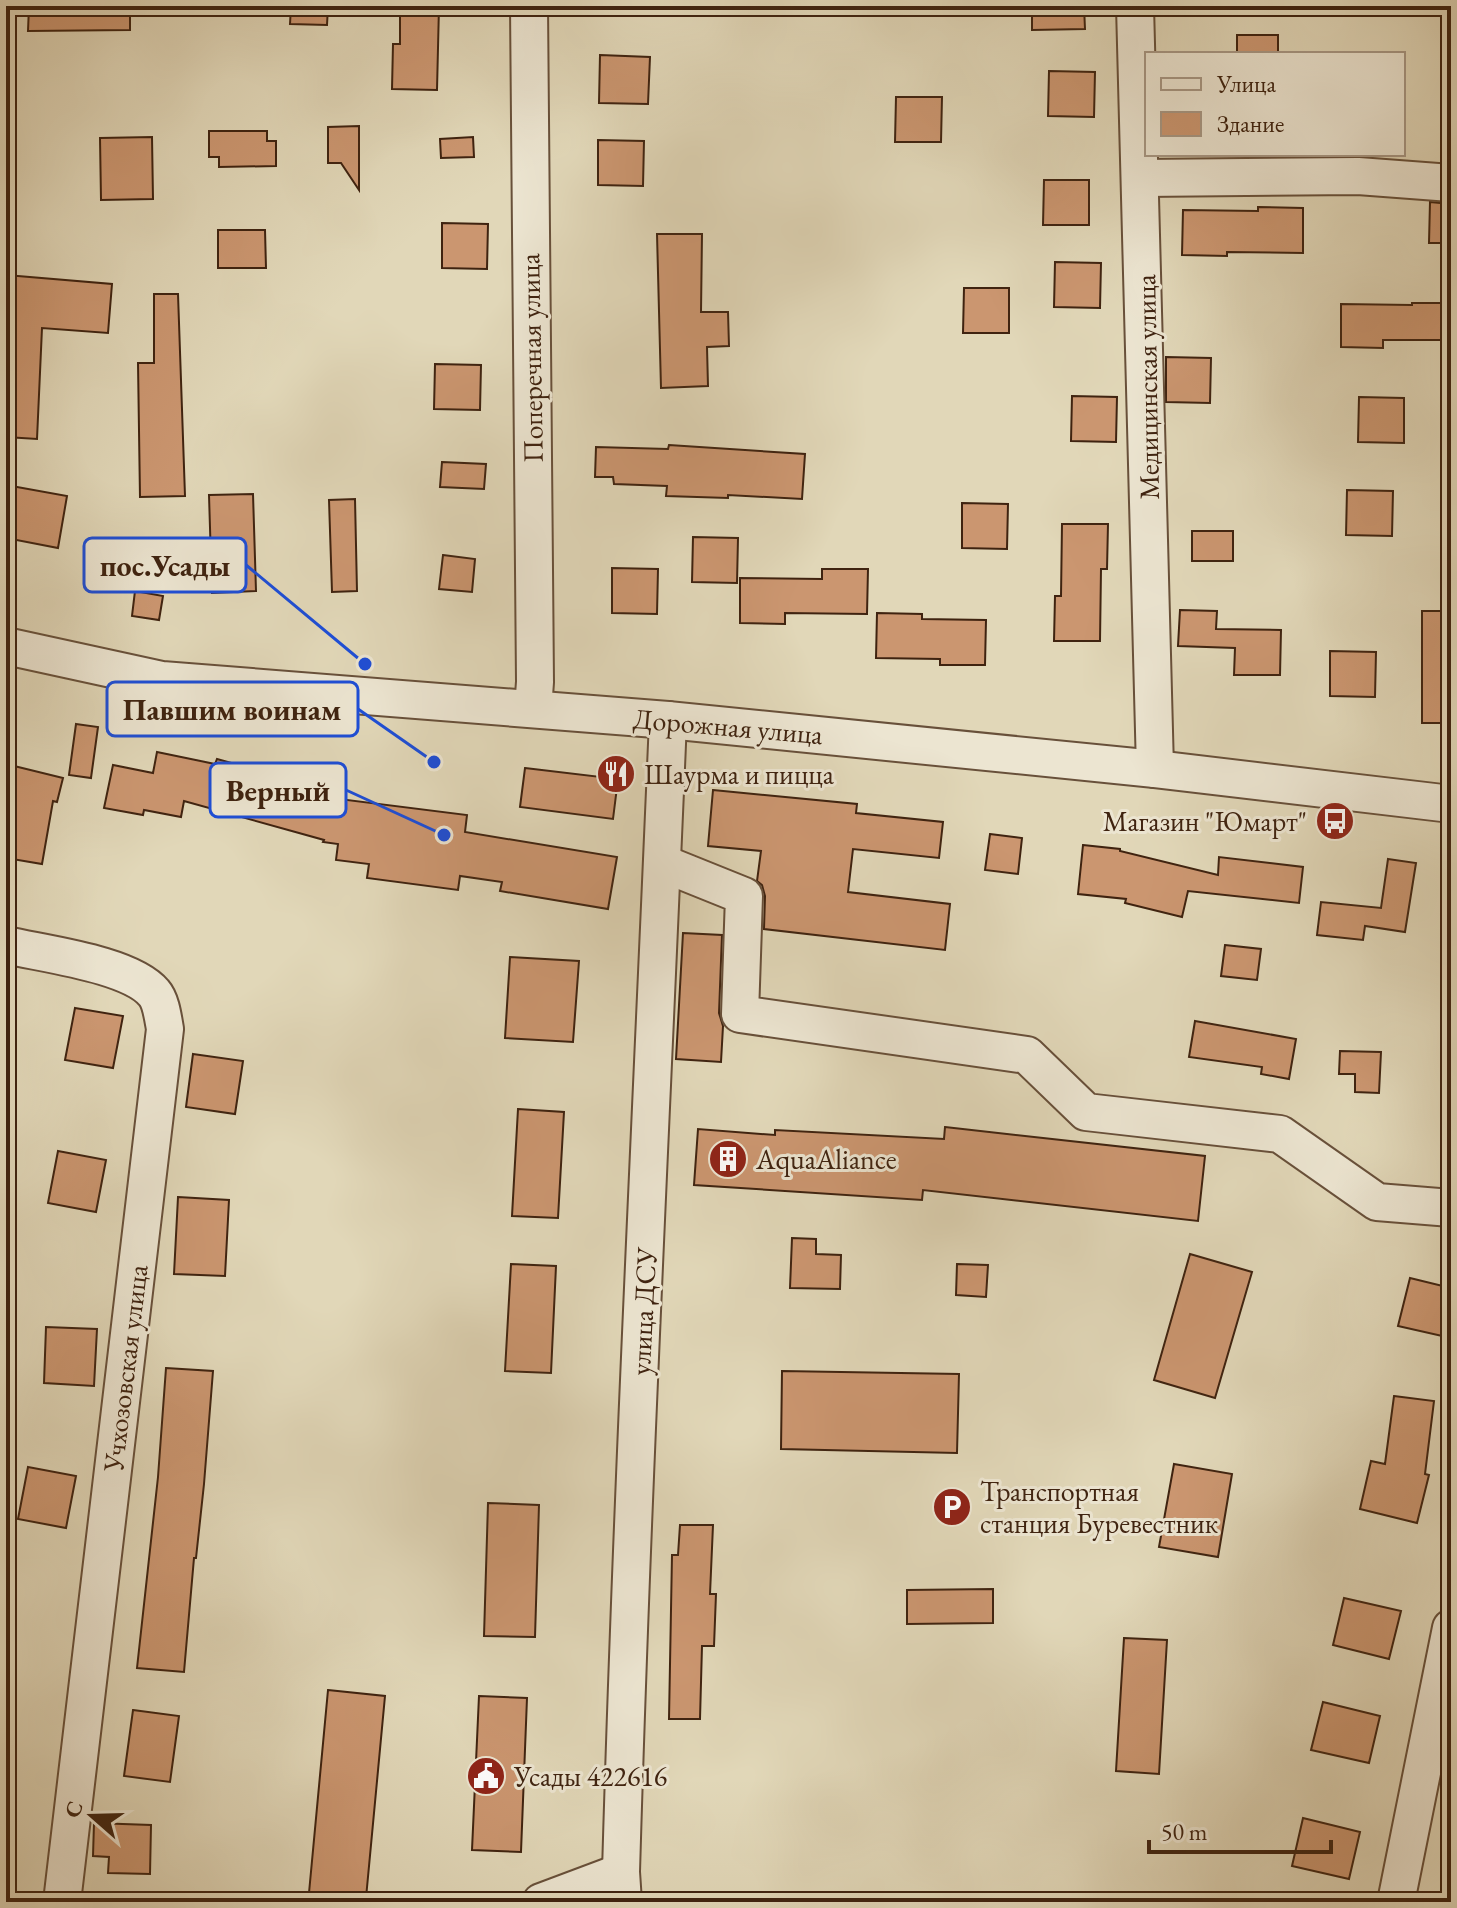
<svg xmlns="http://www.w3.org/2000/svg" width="1457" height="1908" viewBox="0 0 1457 1908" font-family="'EB Garamond',serif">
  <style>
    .building { fill: #cb9670; stroke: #3f2310; stroke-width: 2 }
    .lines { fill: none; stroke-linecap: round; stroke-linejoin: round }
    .minor-casing { stroke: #68503a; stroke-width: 40 }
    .minor { stroke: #ece5d1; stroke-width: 36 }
    .labels { text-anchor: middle; stroke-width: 6; stroke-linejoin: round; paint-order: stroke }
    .street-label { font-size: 28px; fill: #3f2310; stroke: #ece5d1 }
    .poi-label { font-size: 28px; fill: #3f2310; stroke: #ece5d1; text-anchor: start }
    .leader { fill: none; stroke: #1d4ed8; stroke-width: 3 }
    .callout-dot { fill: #1d4ed8; stroke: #ece5d1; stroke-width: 3 }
    .callout { fill: #ece5d1; stroke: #1d4ed8; stroke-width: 3 }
    .callout-label { font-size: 30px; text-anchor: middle; font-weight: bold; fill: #3f2310 }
  </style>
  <rect width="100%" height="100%" fill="#e1d7b8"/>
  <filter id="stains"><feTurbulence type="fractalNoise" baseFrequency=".0025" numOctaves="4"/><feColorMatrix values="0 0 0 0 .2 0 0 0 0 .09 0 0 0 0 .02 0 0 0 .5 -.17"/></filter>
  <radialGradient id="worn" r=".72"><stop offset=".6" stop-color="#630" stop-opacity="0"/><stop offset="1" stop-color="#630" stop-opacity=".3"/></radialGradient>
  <!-- building -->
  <g class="building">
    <polygon points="29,6 130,6 130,30 28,31"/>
    <polygon points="291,6 328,6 327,25 290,24"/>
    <polygon points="400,6 439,6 437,90 392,89 393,44 400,44"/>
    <polygon points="1032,6 1084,6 1085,29 1032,30"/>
    <rect x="1237" y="35" width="41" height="19"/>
    <polygon points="600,55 650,57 648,104 599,103"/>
    <polygon points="1049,71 1095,72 1094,117 1048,116"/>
    <polygon points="896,97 942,97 941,142 895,142"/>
    <polygon points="359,126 359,190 341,163 328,163 328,127"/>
    <polygon points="209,131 267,131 267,141 276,141 276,166 219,167 219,157 209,157"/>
    <polygon points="152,137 153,199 101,200 100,138"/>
    <polygon points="473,137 474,157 441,158 440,139"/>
    <polygon points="598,140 644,141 643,186 598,185"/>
    <polygon points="1044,180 1089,180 1089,225 1043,225"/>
    <polygon points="1430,202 1451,204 1451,243 1429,243"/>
    <polygon points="1258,207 1303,208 1303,253 1227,252 1227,256 1182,255 1183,210 1258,211"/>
    <polygon points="442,223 488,224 487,269 442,268"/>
    <polygon points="218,230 265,230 266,268 218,268"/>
    <polygon points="657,234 702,234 701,312 728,312 729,346 707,347 708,386 661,388"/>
    <polygon points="1055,262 1101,263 1100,308 1054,307"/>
    <polygon points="6,275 112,284 108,333 42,328 37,439 6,437"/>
    <polygon points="964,288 1009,288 1009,333 963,333"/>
    <polygon points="154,294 178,294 185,496 140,497 138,363 154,363"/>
    <polygon points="1412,303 1446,303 1446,340 1383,340 1383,348 1341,347 1341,304 1412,305"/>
    <polygon points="1166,357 1211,358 1210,403 1166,402"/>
    <polygon points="435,364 481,365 480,410 434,409"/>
    <polygon points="1072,396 1117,397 1116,442 1071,441"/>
    <polygon points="1359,397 1404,398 1404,443 1358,442"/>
    <polygon points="669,445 805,454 802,499 728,495 728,498 666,496 667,486 614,484 613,477 595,477 596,447 668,449"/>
    <polygon points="442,462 486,464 484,489 440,487"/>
    <polygon points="6,485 67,496 58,548 6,538"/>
    <polygon points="1347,490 1393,491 1392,536 1346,535"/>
    <polygon points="253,494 256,591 212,593 209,495"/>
    <polygon points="355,499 357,591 332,592 329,500"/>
    <polygon points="962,503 1008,504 1007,549 962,548"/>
    <polygon points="1062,524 1108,524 1107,569 1101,569 1100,641 1054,641 1055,596 1061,596"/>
    <rect x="1192" y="531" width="41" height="30"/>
    <polygon points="693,537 738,538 737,583 692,582"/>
    <polygon points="443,555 475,559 472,592 439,589"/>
    <polygon points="612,568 658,569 657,614 612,613"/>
    <polygon points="822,569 868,569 867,614 785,613 785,624 740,623 740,578 822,579"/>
    <polygon points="135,591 163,596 159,620 132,616"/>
    <polygon points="1180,610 1217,611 1216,629 1281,630 1280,675 1234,675 1235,648 1178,646"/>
    <rect x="1422" y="611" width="29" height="112"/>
    <polygon points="877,613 922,614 922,619 986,620 985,665 940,665 940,659 876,658"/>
    <polygon points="1330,651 1376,652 1375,697 1330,696"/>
    <polygon points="76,724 98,727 91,778 69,775"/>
    <polygon points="157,752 215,764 217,759 318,787 315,796 467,815 465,832 617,857 608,909 500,891 502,882 460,876 458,890 367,878 369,864 336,860 338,844 323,842 324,840 184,801 181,817 144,810 143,815 104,808 113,765 153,773"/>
    <polygon points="6,764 63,778 57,802 53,801 42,864 6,858 6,823 12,791 6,790"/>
    <polygon points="525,768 618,779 613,819 520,807"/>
    <polygon points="713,790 857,804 856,813 943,822 939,858 853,849 848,892 950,904 945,950 764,929 765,896 762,885 757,881 761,851 708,846"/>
    <polygon points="990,834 1022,838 1018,874 985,870"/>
    <polygon points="1083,845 1120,849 1120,851 1218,875 1219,857 1303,867 1299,903 1188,891 1182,917 1125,903 1126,899 1078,894"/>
    <polygon points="1388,859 1416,863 1405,932 1365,926 1363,940 1317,935 1321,902 1381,908"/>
    <polygon points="683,933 722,935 719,1013 723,1026 721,1062 676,1059"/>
    <polygon points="1225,945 1261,949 1257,980 1221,976"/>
    <polygon points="510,957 579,961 573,1042 505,1038"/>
    <polygon points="75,1008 123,1016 113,1068 65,1060"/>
    <polygon points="1195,1021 1296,1039 1289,1079 1261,1074 1262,1067 1189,1057"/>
    <polygon points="1340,1051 1381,1052 1379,1093 1355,1092 1355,1074 1339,1074"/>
    <polygon points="193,1054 243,1061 235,1114 186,1107"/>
    <polygon points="518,1109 564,1112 558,1218 512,1216"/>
    <polygon points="945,1127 1205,1156 1198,1221 923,1190 922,1200 694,1185 698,1129 775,1135 775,1130 944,1139"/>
    <polygon points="58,1151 106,1160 96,1212 48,1203"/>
    <polygon points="178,1197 229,1200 225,1276 174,1274"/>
    <polygon points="792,1238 816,1239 816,1254 841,1255 840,1289 790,1288"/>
    <polygon points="1190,1254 1252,1272 1215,1398 1154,1380"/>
    <polygon points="511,1264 556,1266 551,1373 505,1371"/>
    <polygon points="957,1264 988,1265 986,1297 956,1295"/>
    <polygon points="1410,1278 1451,1288 1451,1338 1398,1326"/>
    <polygon points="46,1327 97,1329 94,1386 44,1383"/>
    <polygon points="166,1368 213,1371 204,1484 196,1558 194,1558 184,1672 137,1668 158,1477"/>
    <polygon points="782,1371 959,1374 957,1453 781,1449"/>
    <polygon points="1394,1396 1434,1401 1425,1474 1429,1475 1417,1523 1360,1509 1371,1461 1385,1464"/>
    <polygon points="1174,1464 1232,1474 1218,1557 1159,1547"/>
    <polygon points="28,1467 76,1476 66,1528 18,1519"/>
    <polygon points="488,1503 539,1505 535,1637 484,1636"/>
    <polygon points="680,1525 713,1525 710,1594 716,1594 714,1646 702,1646 700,1719 669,1719 672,1555 678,1555"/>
    <polygon points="993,1589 993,1623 907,1624 907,1590"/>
    <polygon points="1344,1598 1401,1611 1389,1659 1333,1645"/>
    <polygon points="1124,1638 1167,1640 1159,1774 1116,1771"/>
    <polygon points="328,1690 385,1696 366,1898 309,1893"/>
    <polygon points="479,1696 527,1698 521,1852 472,1850"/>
    <polygon points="1323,1702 1380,1716 1369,1763 1311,1750"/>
    <polygon points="133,1710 179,1716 170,1782 124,1776"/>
    <polygon points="1303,1818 1360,1832 1349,1879 1292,1866"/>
    <polygon points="94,1823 151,1825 150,1874 108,1873 109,1857 93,1856"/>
  </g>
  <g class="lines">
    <!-- minor casing -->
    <g class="minor-casing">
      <g id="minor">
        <polyline points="529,6 535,682 533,709"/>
        <polyline points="1135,6 1155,769"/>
        <polyline points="1142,178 1358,176 1451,183"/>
        <polyline points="6,646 162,680 668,720 1155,769 1451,804"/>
        <polyline points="662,863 744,896 740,1014 1027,1055 1086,1112 1280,1134 1377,1202 1451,1208"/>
        <path d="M6,945c38,9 124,19 148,48 7,8 9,25 11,36l-103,873"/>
        <polyline points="541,1902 621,1872"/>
        <path d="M623,1902l-2,-30c11,-384 31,-768 47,-1152"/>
        <polyline points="1396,1902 1451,1628"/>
      </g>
    </g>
    <!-- minor -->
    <use href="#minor" class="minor"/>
  </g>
  <!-- icons -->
  <defs>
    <g id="restaurant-disc" transform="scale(2)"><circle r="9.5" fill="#8f2418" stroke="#ece5d1"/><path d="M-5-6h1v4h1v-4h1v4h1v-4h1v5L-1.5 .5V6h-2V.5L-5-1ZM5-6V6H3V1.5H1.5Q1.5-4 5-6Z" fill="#fff"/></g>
    <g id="bus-disc" transform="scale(2)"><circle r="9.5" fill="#8f2418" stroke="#ece5d1"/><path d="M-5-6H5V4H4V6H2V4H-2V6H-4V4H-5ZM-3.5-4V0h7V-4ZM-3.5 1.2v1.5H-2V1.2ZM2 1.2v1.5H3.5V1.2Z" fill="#fff"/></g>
    <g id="building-disc" transform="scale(2)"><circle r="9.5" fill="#8f2418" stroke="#ece5d1"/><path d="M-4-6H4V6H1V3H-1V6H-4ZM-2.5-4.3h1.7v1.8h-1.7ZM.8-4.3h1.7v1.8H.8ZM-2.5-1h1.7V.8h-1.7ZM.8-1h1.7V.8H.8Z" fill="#fff"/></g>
    <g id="parking-disc" transform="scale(2)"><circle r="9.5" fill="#8f2418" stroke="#ece5d1"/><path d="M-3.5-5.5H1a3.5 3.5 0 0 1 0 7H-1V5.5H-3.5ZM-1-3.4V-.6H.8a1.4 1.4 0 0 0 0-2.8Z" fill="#fff"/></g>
    <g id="civic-disc" transform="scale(2)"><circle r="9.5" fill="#8f2418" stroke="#ece5d1"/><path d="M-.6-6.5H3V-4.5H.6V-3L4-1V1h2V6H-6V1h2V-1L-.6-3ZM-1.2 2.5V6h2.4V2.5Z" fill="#fff"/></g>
  </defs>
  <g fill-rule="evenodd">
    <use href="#restaurant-disc" x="616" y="774"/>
    <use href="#bus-disc" x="1335" y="821"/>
    <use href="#building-disc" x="728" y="1159"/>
    <use href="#parking-disc" x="952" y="1507"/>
    <use href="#civic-disc" x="486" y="1776"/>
  </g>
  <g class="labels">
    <!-- street labels -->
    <g class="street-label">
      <text transform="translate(531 358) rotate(-91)" y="10">Поперечная улица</text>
      <text transform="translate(1147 387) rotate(-91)" y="10">Медицинская улица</text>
      <text transform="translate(728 726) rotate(5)" y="10">Дорожная улица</text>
      <text transform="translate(643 1311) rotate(-87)" y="10">улица ДСУ</text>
      <text transform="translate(125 1368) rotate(-83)" y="10">Учхозовская улица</text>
    </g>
    <!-- poi labels -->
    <g class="poi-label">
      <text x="644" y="784">Шаурма и пицца</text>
      <text x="1307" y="831" text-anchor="end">Магазин "Юмарт"</text>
      <text x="756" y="1169">AquaAliance</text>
      <text x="980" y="1501">Транспортная<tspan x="980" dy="32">станция Буревестник</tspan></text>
      <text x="514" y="1786">Усады 422616</text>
    </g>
  </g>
  <!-- callouts -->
  <path class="leader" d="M365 664L246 565M434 762L358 709M444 835L346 790"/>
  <g class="callout-dot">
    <circle cx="365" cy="664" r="8"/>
    <circle cx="434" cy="762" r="8"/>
    <circle cx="444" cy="835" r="8"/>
  </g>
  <g class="callout">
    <rect x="84" y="538" width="162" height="54" rx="8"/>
    <rect x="107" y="682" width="251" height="54" rx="8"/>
    <rect x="210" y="763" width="136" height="54" rx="8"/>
  </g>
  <g class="callout-label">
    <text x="165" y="576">пос.Усады</text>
    <text x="232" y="720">Павшим воинам</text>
    <text x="278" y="801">Верный</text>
  </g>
  <!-- margin -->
  <rect width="1457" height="1908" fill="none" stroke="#e1d7b8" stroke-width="32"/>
  <rect x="8" y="8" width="1441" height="1892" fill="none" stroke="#3f2310" stroke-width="4"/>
  <rect x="16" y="16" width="1425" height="1876" fill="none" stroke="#3f2310" stroke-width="2"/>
  <!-- legend -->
  <rect x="1145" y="52" width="260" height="104" fill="#ece5d1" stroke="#a79784" stroke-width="2"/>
  <rect x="1161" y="78" width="40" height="12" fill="#ece5d1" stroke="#a79784" stroke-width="2"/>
  <text x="1217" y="92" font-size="24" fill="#3f2310">Улица</text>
  <rect x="1161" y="112" width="40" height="24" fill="#cb9670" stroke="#a79784" stroke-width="2"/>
  <text x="1217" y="132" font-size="24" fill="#3f2310">Здание</text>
  <!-- north arrow -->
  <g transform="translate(92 1816) rotate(290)" stroke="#ece5d1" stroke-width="6" paint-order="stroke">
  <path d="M0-6L14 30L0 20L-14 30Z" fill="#3f2310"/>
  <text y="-12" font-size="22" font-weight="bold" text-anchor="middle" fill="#3f2310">С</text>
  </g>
  <!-- scale -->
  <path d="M1149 1840v12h182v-12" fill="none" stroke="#3f2310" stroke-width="4"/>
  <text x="1161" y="1840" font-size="24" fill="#3f2310" stroke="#ece5d1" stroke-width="6" paint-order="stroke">50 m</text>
  <rect width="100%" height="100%" filter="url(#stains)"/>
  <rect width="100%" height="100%" fill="url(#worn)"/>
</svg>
